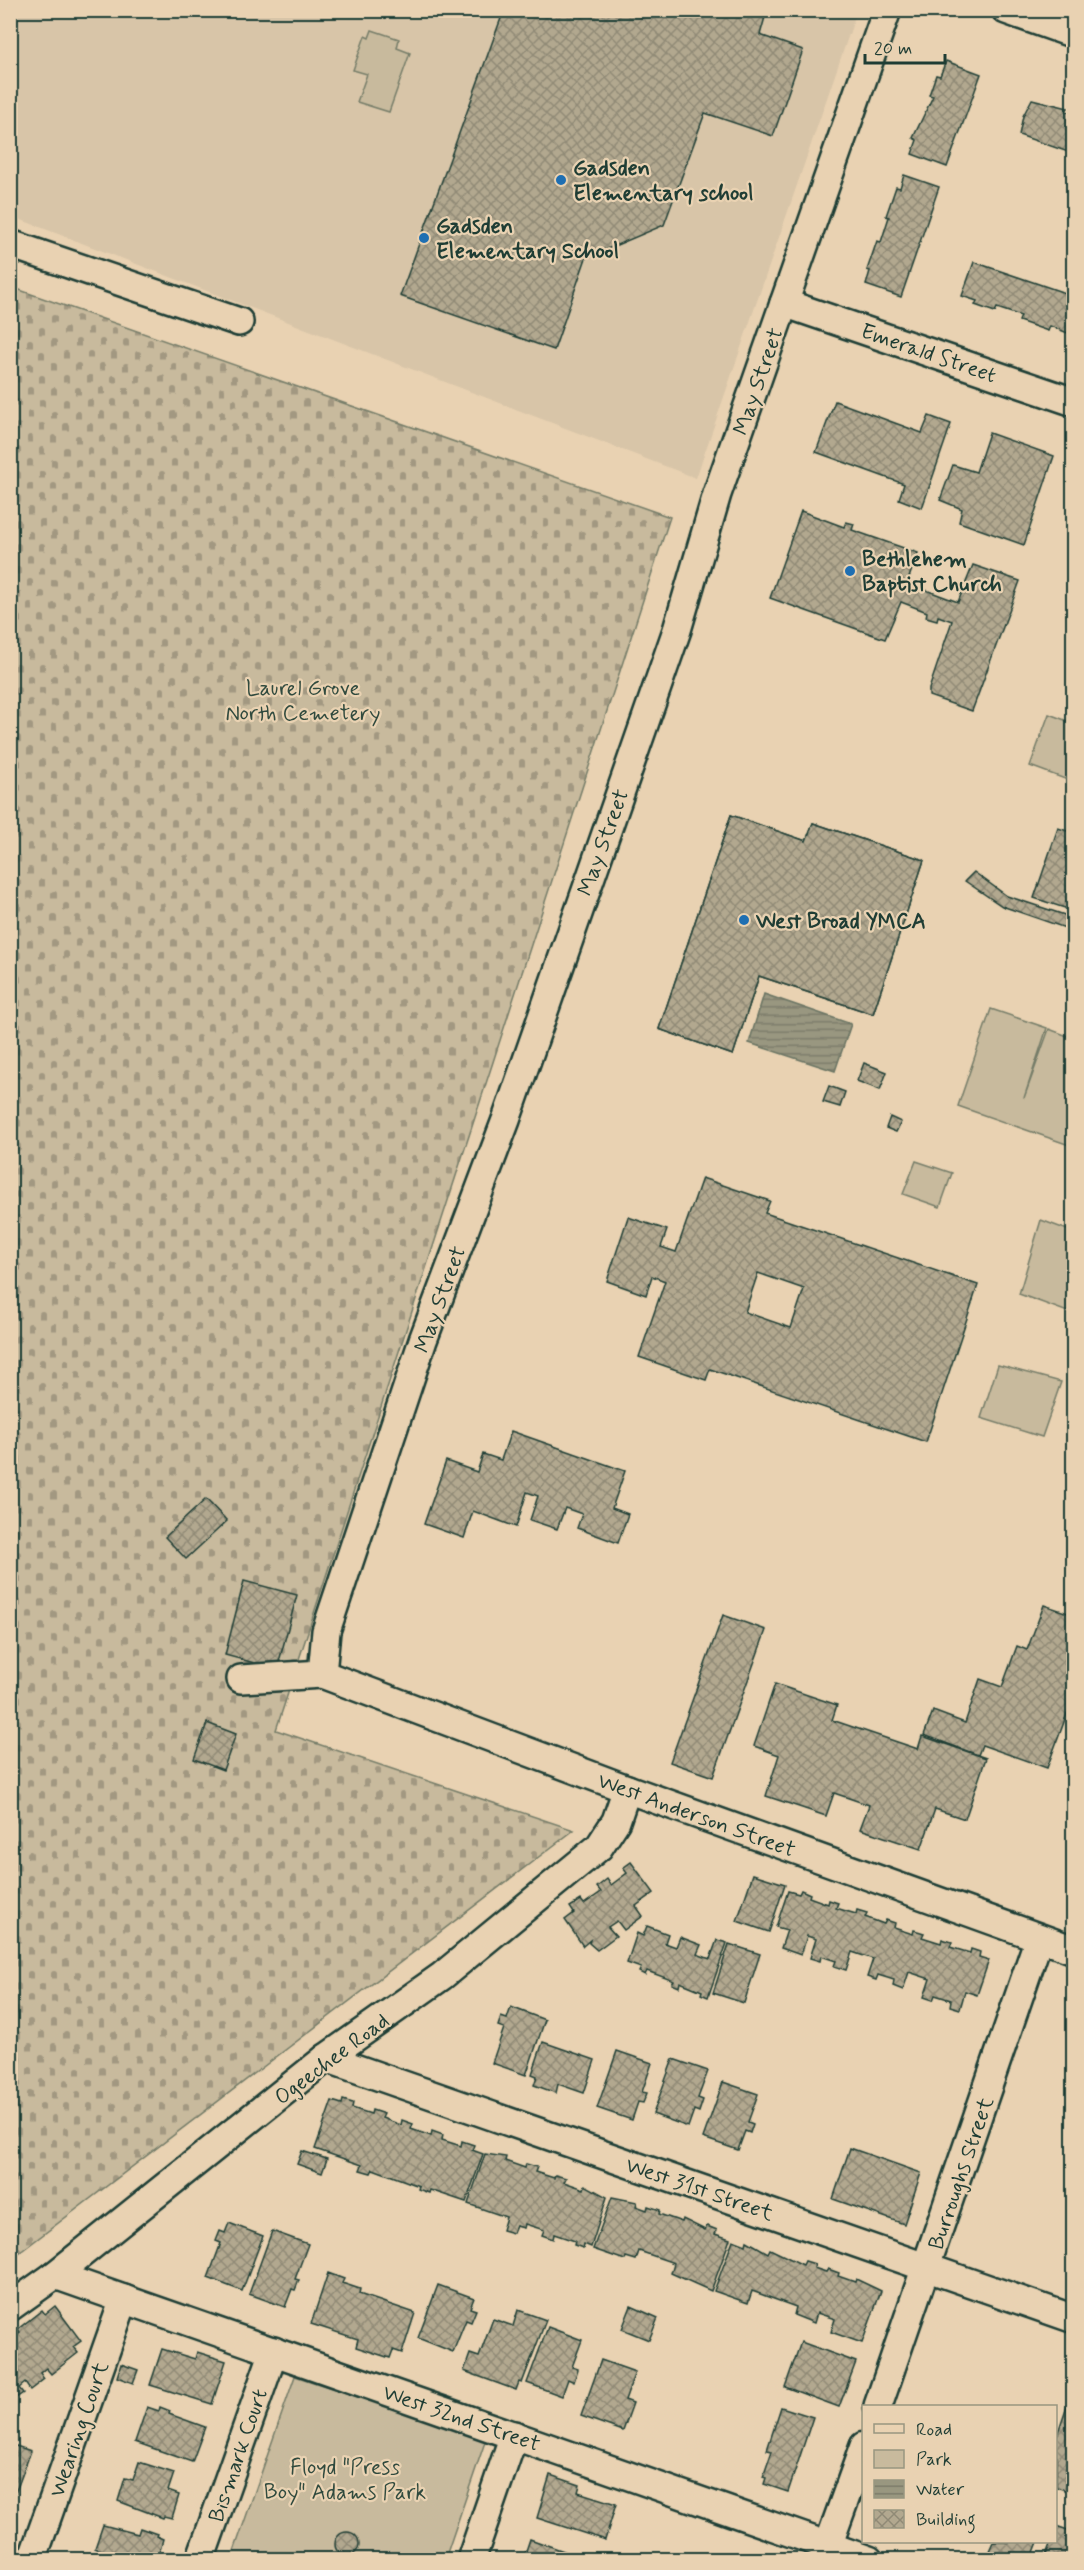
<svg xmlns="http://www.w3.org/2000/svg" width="1084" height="2570" viewBox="0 0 1084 2570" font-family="Mynerve,sans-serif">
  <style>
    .built { fill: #d8c5a8 }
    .green { fill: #c8ba9d; stroke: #747c68; stroke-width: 1.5 }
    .cemetery { fill: url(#cemetery-stones); stroke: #747c68; stroke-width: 1.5 }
    .water { fill: url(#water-rules); stroke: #687362; stroke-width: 1.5 }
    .building { fill: url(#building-cross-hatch); stroke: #1f3d34; stroke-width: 1.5; fill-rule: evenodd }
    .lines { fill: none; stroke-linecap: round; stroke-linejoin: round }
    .minor-casing { stroke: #1f3d34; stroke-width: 32 }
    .minor { stroke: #e9d2b2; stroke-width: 27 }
    .poi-dot { fill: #1f6fb2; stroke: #e9d2b2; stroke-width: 2 }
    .labels { text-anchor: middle; stroke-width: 4.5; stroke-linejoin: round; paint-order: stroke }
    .poi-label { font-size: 22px; font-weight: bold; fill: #1f3d34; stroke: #e9d2b2; text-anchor: start }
    .street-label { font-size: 22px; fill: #1f3d34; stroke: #e9d2b2 }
    .park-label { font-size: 22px; fill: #304a3e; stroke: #e9d2b2 }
  </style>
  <defs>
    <pattern id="cemetery-stones" width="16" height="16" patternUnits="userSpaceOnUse" patternTransform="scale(1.5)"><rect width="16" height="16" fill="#c8ba9d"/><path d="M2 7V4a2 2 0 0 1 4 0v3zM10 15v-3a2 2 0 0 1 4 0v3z" fill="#a29881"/></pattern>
    <pattern id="water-rules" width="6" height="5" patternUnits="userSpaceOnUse" patternTransform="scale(1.5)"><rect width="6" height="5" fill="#999780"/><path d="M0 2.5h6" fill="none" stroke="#7c7c6a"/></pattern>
    <pattern id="building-cross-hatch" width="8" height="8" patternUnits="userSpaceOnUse" patternTransform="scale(1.5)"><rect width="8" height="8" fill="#b2a88f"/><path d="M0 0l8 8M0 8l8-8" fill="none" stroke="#908a76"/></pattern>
  </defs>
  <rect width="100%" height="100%" fill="#e9d2b2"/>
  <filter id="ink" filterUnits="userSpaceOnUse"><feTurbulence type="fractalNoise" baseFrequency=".0167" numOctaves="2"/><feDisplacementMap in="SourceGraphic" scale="12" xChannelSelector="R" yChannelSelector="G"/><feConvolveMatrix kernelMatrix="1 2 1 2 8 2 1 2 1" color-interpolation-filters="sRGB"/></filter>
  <g filter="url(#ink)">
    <!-- built -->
    <polygon class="built" points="10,11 857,11 696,478 11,216"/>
    <!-- green -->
    <g class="green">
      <polygon points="372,30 399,39 397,48 410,53 389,112 357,102 367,74 353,70 365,36 369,38"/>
      <polygon points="1049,714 1073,723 1073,782 1030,766"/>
      <polygon points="991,1009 1047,1028 1024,1098 1049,1029 1073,1038 1072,1146 958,1106"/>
      <polygon points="916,1161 952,1173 940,1207 903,1194"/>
      <polygon points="1041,1220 1073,1232 1073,1314 1019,1294"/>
      <polygon points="998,1365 1061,1382 1042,1437 981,1418"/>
      <polygon points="295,2376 486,2439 445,2559 231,2560"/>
    </g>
    <!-- cemetery -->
    <polygon class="cemetery" points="11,287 670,517 276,1730 574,1830 11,2259"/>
    <!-- water -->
    <polygon class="water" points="764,994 851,1024 835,1071 749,1043"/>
    <!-- building -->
    <g class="building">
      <polygon points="504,10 767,10 760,35 803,50 773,136 705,113 664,225 586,258 554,350 400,296"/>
      <polygon points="946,61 981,74 947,167 912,154 917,140 913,138 933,96 929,95 936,75 940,76"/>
      <polygon points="1032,99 1068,108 1066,111 1074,114 1074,154 1019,135 1023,116"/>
      <polygon points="904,175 939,187 901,297 866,285 870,271 867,270 877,241 881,242 889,217 886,216 896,187 900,188"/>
      <polygon points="974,262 1074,296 1074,340 1073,335 1050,326 1048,331 1019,321 1021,316 997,308 995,312 975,305 977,301 962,296"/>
      <polygon points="835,401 922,433 929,416 951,424 922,508 899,499 904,484 816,452"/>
      <polygon points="989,433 1054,456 1024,545 959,522 962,509 940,500 953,465 976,472"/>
      <polygon points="801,511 844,527 846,522 854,524 852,530 918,553 907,583 958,602 973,565 1020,581 972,711 929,696 929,689 952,621 938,616 937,620 926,617 927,612 901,602 885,639 770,598"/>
      <polygon points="731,815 806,841 813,823 924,860 873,1014 759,976 733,1055 659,1029"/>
      <polygon points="731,815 806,841 813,823 924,860 873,1014 759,976 733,1055 659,1029"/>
      <polygon points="1058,828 1074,833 1074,911 1034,898"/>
      <polygon points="974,872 1007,896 1074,918 1074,931 1002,906 965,881"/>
      <polygon points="864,1063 887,1072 880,1090 857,1081"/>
      <polygon points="829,1086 845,1092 840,1107 823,1102"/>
      <polygon points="890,1117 901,1122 896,1132 886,1128"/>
      <path d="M702,1178l68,23 -5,12 213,72 -52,157 -216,-73 -4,11 -67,-23 26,-76 -13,-5 -6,19 -39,-14 21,-64 39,13 -6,17 15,5zM758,1273l46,16 -13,39 -46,-16z"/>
      <polygon points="511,1431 625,1471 612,1508 628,1514 618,1543 577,1528 582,1514 565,1508 557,1529 530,1520 538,1496 527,1492 516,1527 473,1511 464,1538 424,1524 446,1461 477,1472 483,1454 501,1460"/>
      <polygon points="206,1499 227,1521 186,1559 165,1537"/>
      <polygon points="244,1581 297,1595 277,1669 225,1655"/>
      <polygon points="1044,1605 1074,1615 1074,1695 1047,1768 982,1745 978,1755 924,1735 933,1711 965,1723 980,1679 1002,1687 1017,1646 1027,1650"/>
      <polygon points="723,1615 766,1630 713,1777 670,1762"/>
      <polygon points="775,1684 837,1705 832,1720 918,1749 922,1736 986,1758 965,1819 935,1809 921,1849 860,1829 869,1805 834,1793 826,1816 766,1796 779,1755 754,1746"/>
      <polygon points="207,1723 236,1734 223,1770 194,1759"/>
      <polygon points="631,1862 654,1893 636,1906 643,1916 624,1930 617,1921 608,1927 616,1936 597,1950 589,1943 590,1940 583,1946 565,1920 574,1913 570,1907 581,1900 584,1904 601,1892 597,1887 607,1879 611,1885 627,1873 623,1868"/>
      <polygon points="753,1874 785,1884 769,1932 737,1921"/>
      <polygon points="801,1890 810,1894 809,1897 828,1904 829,1900 838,1903 836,1908 856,1914 857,1910 867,1913 865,1917 884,1924 886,1920 895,1923 894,1928 913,1934 914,1930 924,1933 922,1937 941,1943 942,1939 952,1942 950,1947 970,1953 971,1949 980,1952 979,1957 989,1960 977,1995 965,1991 960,2009 950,2006 951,2000 935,1995 933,2000 924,1997 930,1979 909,1972 903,1990 893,1986 894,1980 878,1975 876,1980 867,1977 873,1959 852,1952 846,1970 834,1966 836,1961 821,1956 820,1961 810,1958 816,1939 807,1936 801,1955 781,1948 787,1930 776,1927 788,1891 799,1894"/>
      <polygon points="647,1926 668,1934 665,1943 676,1947 680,1937 701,1945 697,1954 710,1959 717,1940 727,1943 708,1997 701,1994 702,1991 680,1982 679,1987 672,1984 674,1981 647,1971 645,1975 639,1972 641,1968 627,1963 637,1933 643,1936"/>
      <polygon points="729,1944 760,1954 744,2003 713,1993"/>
      <polygon points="511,2007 545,2020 526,2075 492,2063 504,2028 498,2026 501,2017 507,2019"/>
      <polygon points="543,2042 595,2060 584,2093 558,2084 556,2093 534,2085 537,2076 532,2074"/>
      <polygon points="617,2051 652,2063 642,2092 647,2093 643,2103 638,2102 632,2120 597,2108"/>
      <polygon points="673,2059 708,2071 698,2098 703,2100 699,2112 694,2110 688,2127 653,2114"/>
      <polygon points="723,2082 758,2094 748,2122 753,2124 750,2133 745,2131 738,2150 703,2138"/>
      <polygon points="343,2100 353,2103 352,2108 371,2114 372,2110 384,2114 382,2118 401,2125 402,2120 413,2124 411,2129 431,2136 432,2131 443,2135 442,2140 461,2146 462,2141 474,2145 472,2150 483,2154 466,2202 430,2190 429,2193 418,2189 419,2186 373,2169 371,2173 360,2170 362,2165 315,2149 332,2101 342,2104"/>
      <polygon points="850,2148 921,2173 904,2224 833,2199"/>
      <polygon points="302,2151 327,2159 322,2173 297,2164"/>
      <polygon points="485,2154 506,2157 505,2161 525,2168 526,2164 537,2167 535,2172 554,2178 555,2175 566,2178 564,2182 584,2189 585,2185 607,2197 591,2247 584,2244 583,2248 574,2245 575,2241 554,2234 553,2239 542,2235 544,2230 525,2224 524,2228 516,2226 513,2233 502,2230 506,2217 468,2204"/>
      <polygon points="612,2197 637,2202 636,2206 647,2210 648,2206 660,2210 659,2214 682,2222 683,2219 705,2230 707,2226 717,2230 715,2234 730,2239 711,2291 671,2273 674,2263 639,2251 636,2260 626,2257 625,2260 593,2249"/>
      <polygon points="229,2223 263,2236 242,2291 208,2278 221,2243 216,2241 220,2231 225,2233"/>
      <polygon points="272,2231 308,2244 295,2279 299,2280 295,2290 292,2289 285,2307 249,2294"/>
      <polygon points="733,2240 746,2245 747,2241 768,2253 770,2249 803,2265 805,2261 815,2264 814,2268 826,2272 828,2269 839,2273 838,2276 855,2282 856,2279 881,2291 862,2343 831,2332 835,2319 817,2313 814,2323 794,2315 796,2307 752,2291 748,2303 714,2291"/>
      <polygon points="328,2273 344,2279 342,2283 360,2289 359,2294 415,2313 402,2353 393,2350 390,2358 356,2347 358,2339 311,2324"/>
      <polygon points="438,2285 474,2298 470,2308 476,2310 471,2322 466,2320 453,2352 418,2338"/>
      <polygon points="55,2306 81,2341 73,2347 78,2353 51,2374 46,2368 40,2373 44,2379 30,2390 25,2383 19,2388 23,2393 10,2402 10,2340 20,2332 18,2329 42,2310 45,2314"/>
      <polygon points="631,2306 658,2318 649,2340 622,2329"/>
      <polygon points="518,2310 546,2320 522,2383 519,2382 516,2390 464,2371 470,2354 479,2357 493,2319 513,2326"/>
      <polygon points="548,2327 582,2340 572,2367 578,2369 574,2382 568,2379 562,2396 527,2383"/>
      <polygon points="801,2342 856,2362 839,2407 785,2387"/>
      <polygon points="162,2349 195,2359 197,2352 226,2361 212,2404 150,2385"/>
      <polygon points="601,2360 635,2372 625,2400 633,2403 623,2431 581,2416"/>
      <polygon points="121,2364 138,2370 133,2383 117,2377"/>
      <polygon points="1074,2385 1074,2493 1056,2487 1056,2438"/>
      <polygon points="147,2407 159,2411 160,2407 170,2411 169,2414 205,2427 192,2462 135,2442"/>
      <polygon points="781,2407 813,2417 788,2492 764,2484 766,2478 763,2477 772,2451 767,2450"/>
      <polygon points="10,2444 31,2451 15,2494 10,2492"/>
      <polygon points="139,2462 174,2473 168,2491 179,2495 172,2518 164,2516 163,2518 118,2501 125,2478 133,2480"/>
      <polygon points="550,2475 580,2485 578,2492 616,2504 605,2540 537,2518"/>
      <polygon points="103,2525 138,2534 140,2528 157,2534 156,2536 163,2539 157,2560 124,2560 95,2548"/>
      <polygon points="1056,2526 1074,2532 1074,2560 1044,2560 1051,2542 1056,2542"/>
      <circle cx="347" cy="2544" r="12"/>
      <polygon points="530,2539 589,2560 523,2560"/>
      <polygon points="994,2542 1038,2542 1031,2560 998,2560 999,2557 989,2553"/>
      <polygon points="744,2555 758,2560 742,2560"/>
    </g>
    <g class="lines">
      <!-- minor casing -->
      <g class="minor-casing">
        <g id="minor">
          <polyline points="1006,10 1074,34"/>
          <polyline points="10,244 239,322"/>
          <polyline points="784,303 1074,402"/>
          <polyline points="322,1674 326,1631 423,1340 506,1120 677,630 717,494 887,10"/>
          <polyline points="241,1679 322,1674 627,1789 1074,1950"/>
          <polyline points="326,2058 1074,2319"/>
          <polyline points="55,2275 869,2560"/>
          <polyline points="10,2307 55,2275 326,2058 442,1976 599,1847 616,1821 627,1789"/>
          <polyline points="878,2406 1039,1938"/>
          <polyline points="32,2560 124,2299"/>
          <polyline points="200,2560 274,2351"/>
          <polyline points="471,2560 514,2435"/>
          <polyline points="823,2560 864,2446"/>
        </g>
      </g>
      <!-- minor -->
      <use href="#minor" class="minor"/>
    </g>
  </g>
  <!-- markers -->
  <g class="poi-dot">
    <circle cx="561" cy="180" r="6"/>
    <circle cx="424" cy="238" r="6"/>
    <circle cx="850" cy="571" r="6"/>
    <circle cx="744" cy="920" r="6"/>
  </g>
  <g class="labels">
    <!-- poi labels -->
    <g class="poi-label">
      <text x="573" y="175">Gadsden<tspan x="573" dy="25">Elementary school</tspan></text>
      <text x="436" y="233">Gadsden<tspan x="436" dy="25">Elementary School</tspan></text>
      <text x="862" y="566">Bethlehem<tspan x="862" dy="25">Baptist Church</tspan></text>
      <text x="756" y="928">West Broad YMCA</text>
    </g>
    <!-- street labels -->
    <g class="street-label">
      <text transform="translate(929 352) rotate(19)" y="8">Emerald Street</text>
      <text transform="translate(757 381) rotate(-71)" y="8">May Street</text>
      <text transform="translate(602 842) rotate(-70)" y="8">May Street</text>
      <text transform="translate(439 1299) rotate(-70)" y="8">May Street</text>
      <text transform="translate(697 1814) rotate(20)" y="8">West Anderson Street</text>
      <text transform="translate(331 2058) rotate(-37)" y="8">Ogeechee Road</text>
      <text transform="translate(960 2173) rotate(-71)" y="8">Burroughs Street</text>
      <text transform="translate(700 2188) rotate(19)" y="8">West 31st Street</text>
      <text transform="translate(462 2417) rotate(19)" y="8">West 32nd Street</text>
      <text transform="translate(78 2429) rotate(-71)" y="8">Wearing Court</text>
      <text transform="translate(237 2455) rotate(-71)" y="8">Bismark Court</text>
    </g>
    <!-- park labels -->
    <g class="park-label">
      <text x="303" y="695">Laurel Grove<tspan x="303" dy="25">North Cemetery</tspan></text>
      <text x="345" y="2474">Floyd "Press<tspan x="345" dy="25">Boy" Adams Park</tspan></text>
    </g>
  </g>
  <!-- margin -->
  <rect width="1084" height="2570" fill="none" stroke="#e9d2b2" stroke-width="36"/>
  <rect x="18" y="18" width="1048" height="2534" fill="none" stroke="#1f3d34" stroke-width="2" filter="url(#ink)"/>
  <!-- legend -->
  <rect x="862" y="2405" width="195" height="138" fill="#e9d2b2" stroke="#989680" stroke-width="1.5"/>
  <rect x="874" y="2424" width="30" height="9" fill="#e9d2b2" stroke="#989680" stroke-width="1.5"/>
  <text x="916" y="2435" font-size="18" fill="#1f3d34">Road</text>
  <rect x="874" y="2450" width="30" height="18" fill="#c8ba9d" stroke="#989680" stroke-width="1.5"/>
  <text x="916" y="2465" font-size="18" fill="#1f3d34">Park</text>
  <rect x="874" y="2480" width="30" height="18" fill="url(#water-rules)" stroke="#989680" stroke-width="1.5"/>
  <text x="916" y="2495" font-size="18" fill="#1f3d34">Water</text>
  <rect x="874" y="2510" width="30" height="18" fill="url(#building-cross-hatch)" stroke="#989680" stroke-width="1.5"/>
  <text x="916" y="2525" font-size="18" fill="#1f3d34">Building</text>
  <!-- scale -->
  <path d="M865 54v9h80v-9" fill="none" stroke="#1f3d34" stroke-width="3"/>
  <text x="874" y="54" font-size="18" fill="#1f3d34" stroke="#e9d2b2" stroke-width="4.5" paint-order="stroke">20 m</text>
</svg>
